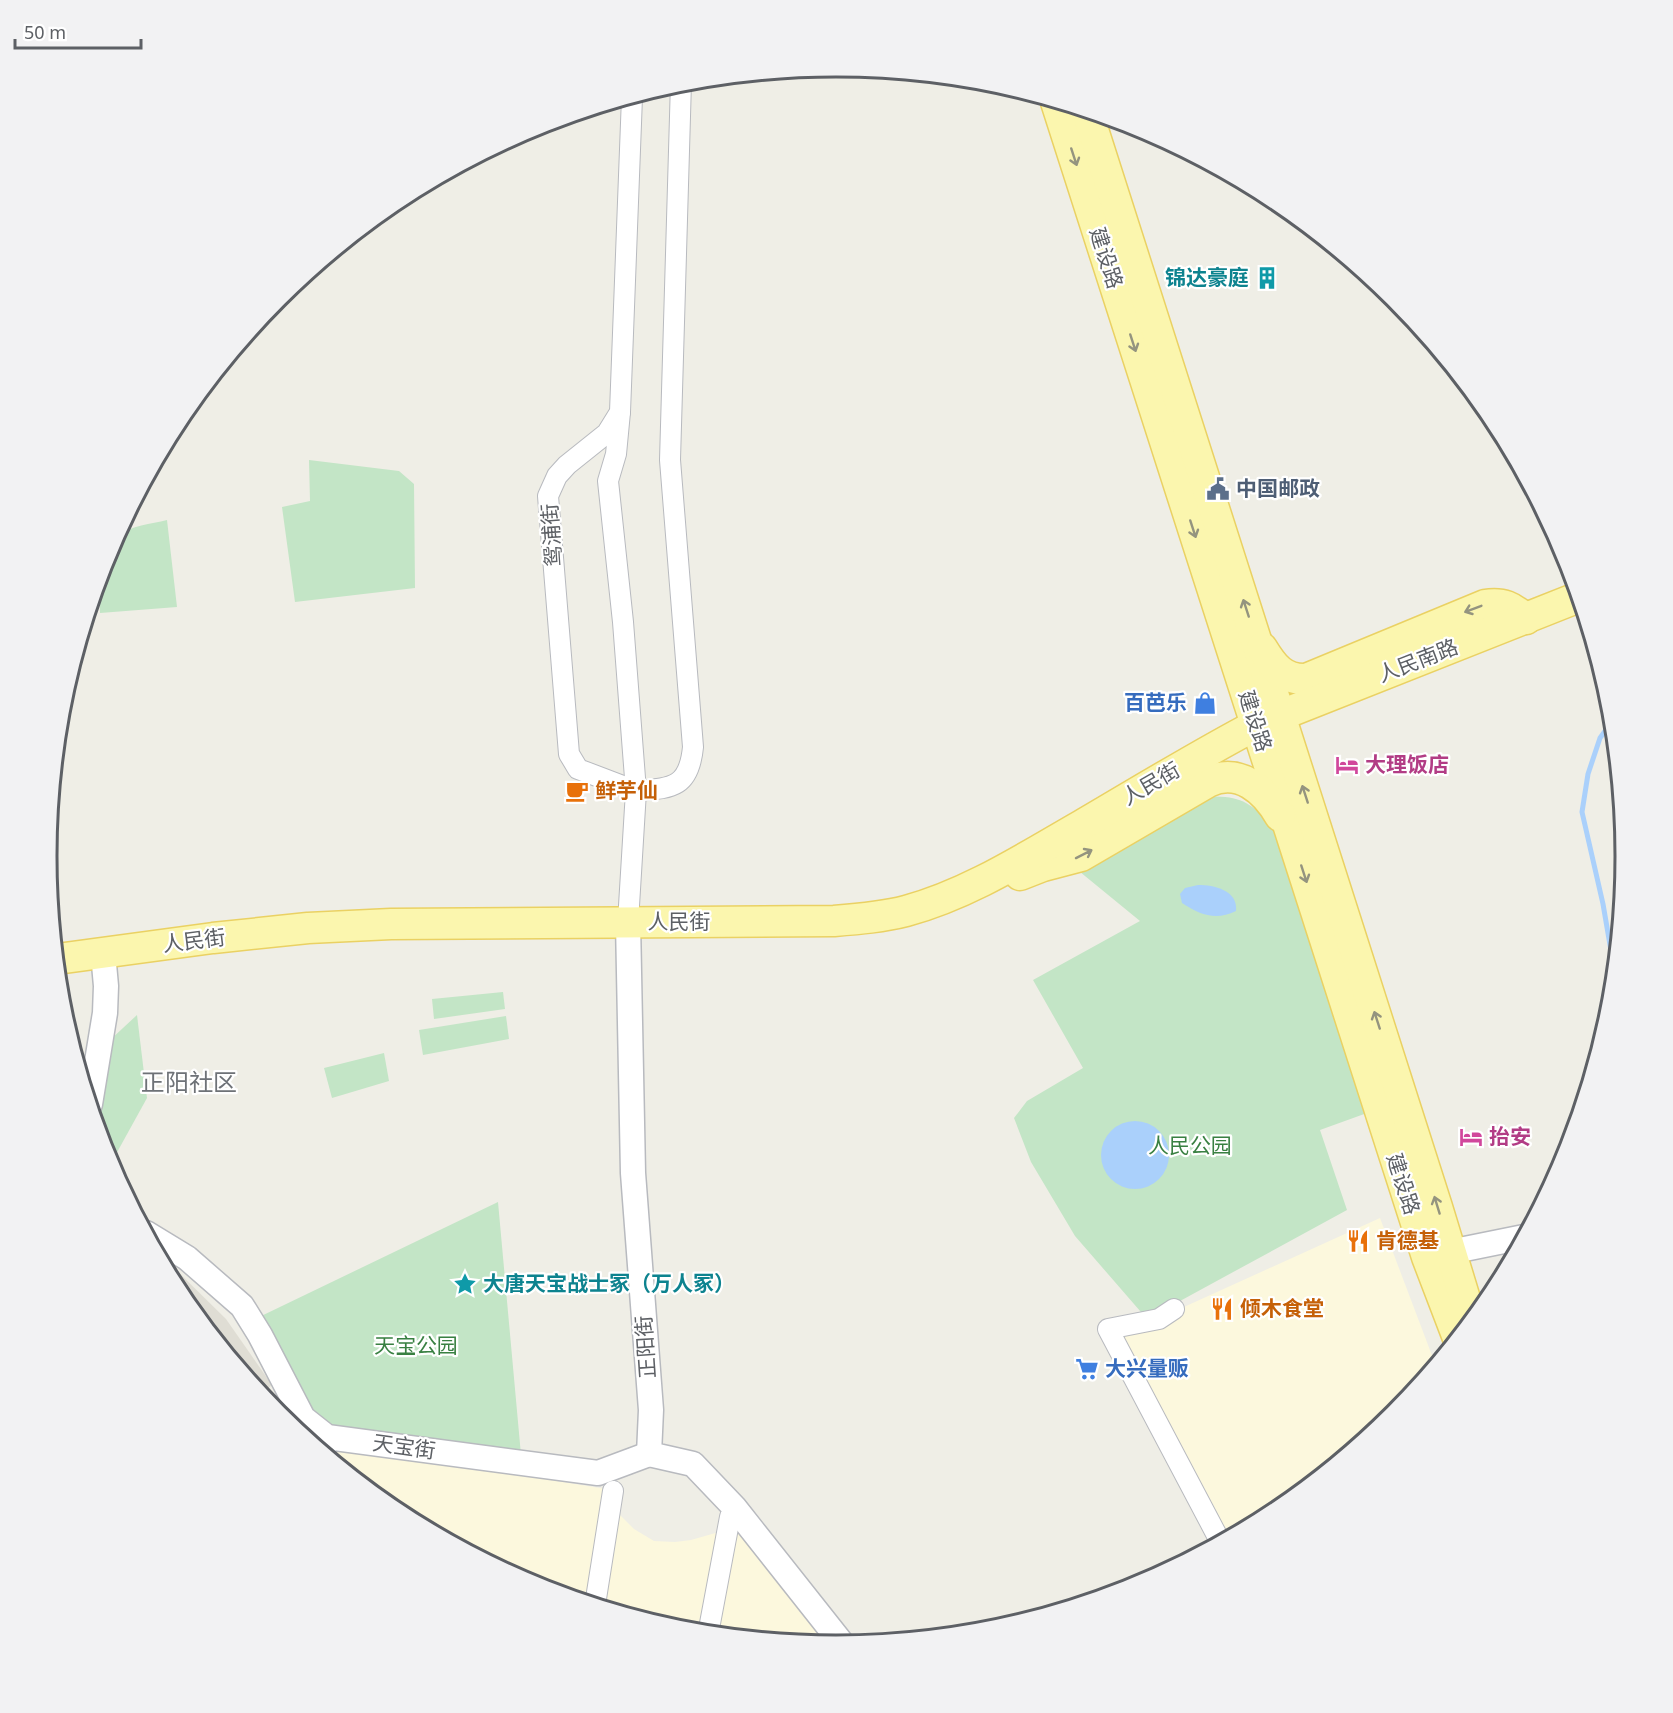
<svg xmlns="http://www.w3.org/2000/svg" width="1673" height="1713" viewBox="0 0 1673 1713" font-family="'Noto Sans','Noto Sans SC',sans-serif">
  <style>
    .commercial { fill: #fcf8dd }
    .education { fill: #dfddd4 }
    .green { fill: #c3e5c6 }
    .water { fill: #aad0fb }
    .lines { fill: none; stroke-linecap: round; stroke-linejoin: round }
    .stream { stroke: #aad0fb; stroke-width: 5 }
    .minor-casing { stroke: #b8babf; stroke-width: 22 }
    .tertiary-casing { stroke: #b8babf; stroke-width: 27 }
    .primary-casing { stroke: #ead163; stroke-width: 33 }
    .minor { stroke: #fff; stroke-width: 20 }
    .tertiary { stroke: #fff; stroke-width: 24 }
    .primary { stroke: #fbf6ae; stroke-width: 30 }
    .oneway { stroke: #94947f }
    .labels { text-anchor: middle; stroke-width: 4.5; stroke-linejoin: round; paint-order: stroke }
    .street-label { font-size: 21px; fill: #5d6065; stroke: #fff }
    .culture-label { font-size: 21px; font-weight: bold; fill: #0d838f; stroke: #fff; text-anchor: end }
    .service-label { font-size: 21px; font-weight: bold; fill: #4e5e75; stroke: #fff; text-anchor: start }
    .shop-label { font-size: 21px; font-weight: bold; fill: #366cbe; stroke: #fff; text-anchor: end }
    .hotel-label { font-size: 21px; font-weight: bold; fill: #b23c85; stroke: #fff; text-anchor: start }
    .food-label { font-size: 21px; font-weight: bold; fill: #c56008; stroke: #fff; text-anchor: start }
    .park-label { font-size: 21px; fill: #398042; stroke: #fff }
    .quarter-label { font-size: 24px; fill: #6e7277; stroke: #fff }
    .rim { fill: none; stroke: #5d6065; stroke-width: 3 }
  </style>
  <rect width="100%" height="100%" fill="#efeee6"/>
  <!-- commercial -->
  <g class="commercial">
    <polygon points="1380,1218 1436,1366 1408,1399 1227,1536 1120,1336"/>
    <polygon points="338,1446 606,1489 616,1511 634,1529 654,1541 675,1542 691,1540 733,1528 747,1539 837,1646 682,1631 534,1586 397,1513 335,1462"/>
  </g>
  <!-- education -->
  <polygon class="education" points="159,1257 166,1260 226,1319 272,1385 261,1394 179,1295"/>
  <!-- green -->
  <g class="green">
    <polygon points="309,460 399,471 414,484 415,588 295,602 282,507 310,501"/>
    <path d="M167,520l10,87 -77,6c0,-21 -1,-62 18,-77 13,-11 33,-12 49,-16z"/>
    <path d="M1204,796c35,1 39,2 66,25l97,292 -47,17 27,80 -200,109 -72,-83 -44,-74 -17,-44 13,-17 56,-33 -50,-88 107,-59 -66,-54z"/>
    <polygon points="503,992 505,1009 434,1019 432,999"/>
    <polygon points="137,1015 147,1098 110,1165 95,1121 109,1041"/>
    <polygon points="506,1016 509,1039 423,1055 419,1030"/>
    <polygon points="384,1053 389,1081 332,1098 324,1068"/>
    <polygon points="498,1202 521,1455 330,1432 306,1413 255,1319"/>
  </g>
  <!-- water -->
  <g class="water">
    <path d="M1198,885c16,0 40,5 38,26 -20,10 -36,4 -54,-8l-2,-9 5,-6z"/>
    <circle cx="1135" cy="1155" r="34"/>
  </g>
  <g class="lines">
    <!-- stream -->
    <polyline class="stream" points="1613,720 1600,738 1588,774 1582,812 1603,904 1615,974"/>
    <!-- minor casing -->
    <g class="minor-casing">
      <g id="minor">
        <path d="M620,412l-4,42 -8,27 15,141 13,169c36,-3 53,-3 57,-44l-23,-287 11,-378"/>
        <polyline points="628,922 636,791 578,769 569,754 548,496 557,476 567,465 607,433 620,412 632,97"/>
        <polyline points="1174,1309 1159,1319 1108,1329 1221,1543"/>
        <polyline points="325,1454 327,1437"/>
        <polyline points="595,1605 613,1491"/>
        <polyline points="708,1634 730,1517"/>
      </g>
    </g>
    <!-- tertiary casing -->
    <g class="tertiary-casing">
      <g id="tertiary">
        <polyline points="628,922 633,1173 651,1410 649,1454 693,1464 734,1507 844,1646"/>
        <polyline points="90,1104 105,1013 106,986 103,953"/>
        <polyline points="146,1233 187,1258 242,1306 260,1335 303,1418 327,1437 598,1473 649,1454"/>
        <polyline points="1435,1255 1524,1237"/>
      </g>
    </g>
    <!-- primary casing -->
    <g class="primary-casing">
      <g id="primary">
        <polyline points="1056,102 1427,1257 1458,1338"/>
        <polyline points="1087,111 1437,1207 1472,1322"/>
        <path d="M1262,648c11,18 21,32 44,31l179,-74c18,-3 27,2 41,14"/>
        <path d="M1020,875l23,-9 38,-10 127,-74c31,-15 57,8 72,34"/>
        <path d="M57,959l156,-21 95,-10 83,-4 443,-3c25,-2 49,-4 72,-10 63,-17 120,-54 176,-86 58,-34 115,-69 174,-100l323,-128"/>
      </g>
    </g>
    <!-- minor -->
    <use href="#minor" class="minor"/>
    <!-- tertiary -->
    <use href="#tertiary" class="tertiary"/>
    <!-- primary -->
    <use href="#primary" class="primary"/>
  </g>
  <!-- one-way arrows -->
  <defs><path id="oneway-shaft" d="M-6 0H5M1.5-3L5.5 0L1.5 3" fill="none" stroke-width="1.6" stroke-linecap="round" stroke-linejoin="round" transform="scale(1.5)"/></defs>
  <g class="oneway">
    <use href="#oneway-shaft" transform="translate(1074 157) rotate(72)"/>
    <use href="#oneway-shaft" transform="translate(1133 343) rotate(72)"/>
    <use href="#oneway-shaft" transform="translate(1193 529) rotate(72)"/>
    <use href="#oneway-shaft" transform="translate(1246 608) rotate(-108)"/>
    <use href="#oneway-shaft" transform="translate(1473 609) rotate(159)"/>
    <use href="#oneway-shaft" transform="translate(1305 794) rotate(-108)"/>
    <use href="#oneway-shaft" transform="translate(1084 854) rotate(-27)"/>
    <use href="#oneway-shaft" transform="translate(1304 874) rotate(72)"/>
    <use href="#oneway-shaft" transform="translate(1377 1020) rotate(-108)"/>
    <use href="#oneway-shaft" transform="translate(1437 1205) rotate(-107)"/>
  </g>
  <!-- icons -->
  <defs>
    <g id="building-bare" transform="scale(1.8)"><path d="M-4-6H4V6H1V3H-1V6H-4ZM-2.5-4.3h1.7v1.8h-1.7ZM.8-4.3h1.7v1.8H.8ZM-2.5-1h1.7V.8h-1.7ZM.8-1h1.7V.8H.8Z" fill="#0f9aa8" stroke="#fff" stroke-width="2.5" paint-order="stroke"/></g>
    <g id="civic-bare" transform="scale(1.8)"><path d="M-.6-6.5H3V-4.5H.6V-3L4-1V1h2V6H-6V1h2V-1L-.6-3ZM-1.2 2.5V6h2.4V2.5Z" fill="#5c6f8a" stroke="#fff" stroke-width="2.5" paint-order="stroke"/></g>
    <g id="shop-bare" transform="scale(1.8)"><path d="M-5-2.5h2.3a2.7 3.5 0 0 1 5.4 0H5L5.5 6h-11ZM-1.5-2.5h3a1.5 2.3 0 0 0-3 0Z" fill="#3f7fe0" stroke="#fff" stroke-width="2.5" paint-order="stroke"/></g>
    <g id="hotel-bare" transform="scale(1.8)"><path d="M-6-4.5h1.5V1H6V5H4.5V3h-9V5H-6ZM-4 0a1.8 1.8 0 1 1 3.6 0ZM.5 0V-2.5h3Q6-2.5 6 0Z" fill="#d1479c" stroke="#fff" stroke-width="2.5" paint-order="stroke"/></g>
    <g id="cafe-bare" transform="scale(1.8)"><path d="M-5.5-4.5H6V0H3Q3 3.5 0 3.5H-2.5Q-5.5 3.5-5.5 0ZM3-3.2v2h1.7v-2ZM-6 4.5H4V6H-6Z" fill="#e8710a" stroke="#fff" stroke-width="2.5" paint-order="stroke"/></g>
    <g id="restaurant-bare" transform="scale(1.8)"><path d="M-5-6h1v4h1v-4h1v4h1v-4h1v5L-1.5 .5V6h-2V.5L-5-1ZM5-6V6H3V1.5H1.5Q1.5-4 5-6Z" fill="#e8710a" stroke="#fff" stroke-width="2.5" paint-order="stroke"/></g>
    <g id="sight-bare" transform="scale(1.8)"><path d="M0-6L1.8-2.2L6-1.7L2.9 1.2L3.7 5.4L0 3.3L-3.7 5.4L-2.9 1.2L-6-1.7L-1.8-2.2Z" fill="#0f9aa8" stroke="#fff" stroke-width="2.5" paint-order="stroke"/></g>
    <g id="supermarket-bare" transform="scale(1.8)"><path d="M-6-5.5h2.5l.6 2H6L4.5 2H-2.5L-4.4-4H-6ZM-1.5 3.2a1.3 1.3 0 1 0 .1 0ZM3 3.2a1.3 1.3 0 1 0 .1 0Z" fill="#3f7fe0" stroke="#fff" stroke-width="2.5" paint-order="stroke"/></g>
  </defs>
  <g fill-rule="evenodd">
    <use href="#building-bare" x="1267" y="278"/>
    <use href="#civic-bare" x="1218" y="489"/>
    <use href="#shop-bare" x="1205" y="703"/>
    <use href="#hotel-bare" x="1347" y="765"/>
    <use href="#cafe-bare" x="577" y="791"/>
    <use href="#hotel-bare" x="1471" y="1137"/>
    <use href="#restaurant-bare" x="1358" y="1241"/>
    <use href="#sight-bare" x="465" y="1284"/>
    <use href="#restaurant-bare" x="1222" y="1309"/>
    <use href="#supermarket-bare" x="1087" y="1369"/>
  </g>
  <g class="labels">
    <!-- street labels -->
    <g class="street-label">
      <text transform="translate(1106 258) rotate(72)" y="7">建设路</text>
      <text transform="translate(552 535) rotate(-94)" y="7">鸳浦街</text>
      <text transform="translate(1418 661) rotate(-21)" y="7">人民南路</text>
      <text transform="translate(1255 721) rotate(72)" y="7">建设路</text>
      <text transform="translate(1151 784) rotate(-30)" y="7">人民街</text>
      <text x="679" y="929">人民街</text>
      <text transform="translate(194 941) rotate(-7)" y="7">人民街</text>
      <text transform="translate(1403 1184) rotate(72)" y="7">建设路</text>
      <text transform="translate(646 1347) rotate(-94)" y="7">正阳街</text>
      <text transform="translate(404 1447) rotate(8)" y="7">天宝街</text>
    </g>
    <!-- culture labels -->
    <g class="culture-label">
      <text x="1249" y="285">锦达豪庭</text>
      <text x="483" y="1291" text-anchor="start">大唐天宝战士冢（万人冢）</text>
    </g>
    <!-- service labels -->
    <g class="service-label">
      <text x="1236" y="496">中国邮政</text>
    </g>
    <!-- shop labels -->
    <g class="shop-label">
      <text x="1187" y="710">百芭乐</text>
      <text x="1105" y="1376" text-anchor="start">大兴量贩</text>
    </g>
    <!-- hotel labels -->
    <g class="hotel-label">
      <text x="1365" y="772">大理饭店</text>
      <text x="1489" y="1144">抬安</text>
    </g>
    <!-- food labels -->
    <g class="food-label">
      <text x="595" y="798">鲜芋仙</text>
      <text x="1376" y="1248">肯德基</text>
      <text x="1240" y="1316">倾木食堂</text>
    </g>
    <!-- park labels -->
    <g class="park-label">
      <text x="1190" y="1153">人民公园</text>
      <text x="416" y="1353">天宝公园</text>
    </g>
    <!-- quarter labels -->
    <g class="quarter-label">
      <text x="189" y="1091">正阳社区</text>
    </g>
  </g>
  <!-- crop -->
  <path d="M0 0H1673V1713H0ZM57 856a779 779 0 1 1 1558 0a779 779 0 1 1-1558 0Z" fill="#f2f2f3" fill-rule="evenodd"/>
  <path class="rim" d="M57 856a779 779 0 1 1 1558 0a779 779 0 1 1-1558 0Z"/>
  <!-- scale -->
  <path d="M15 39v9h126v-9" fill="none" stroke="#5d6065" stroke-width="3"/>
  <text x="24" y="39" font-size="18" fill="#5d6065" stroke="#ffffff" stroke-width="4.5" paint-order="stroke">50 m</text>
</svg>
